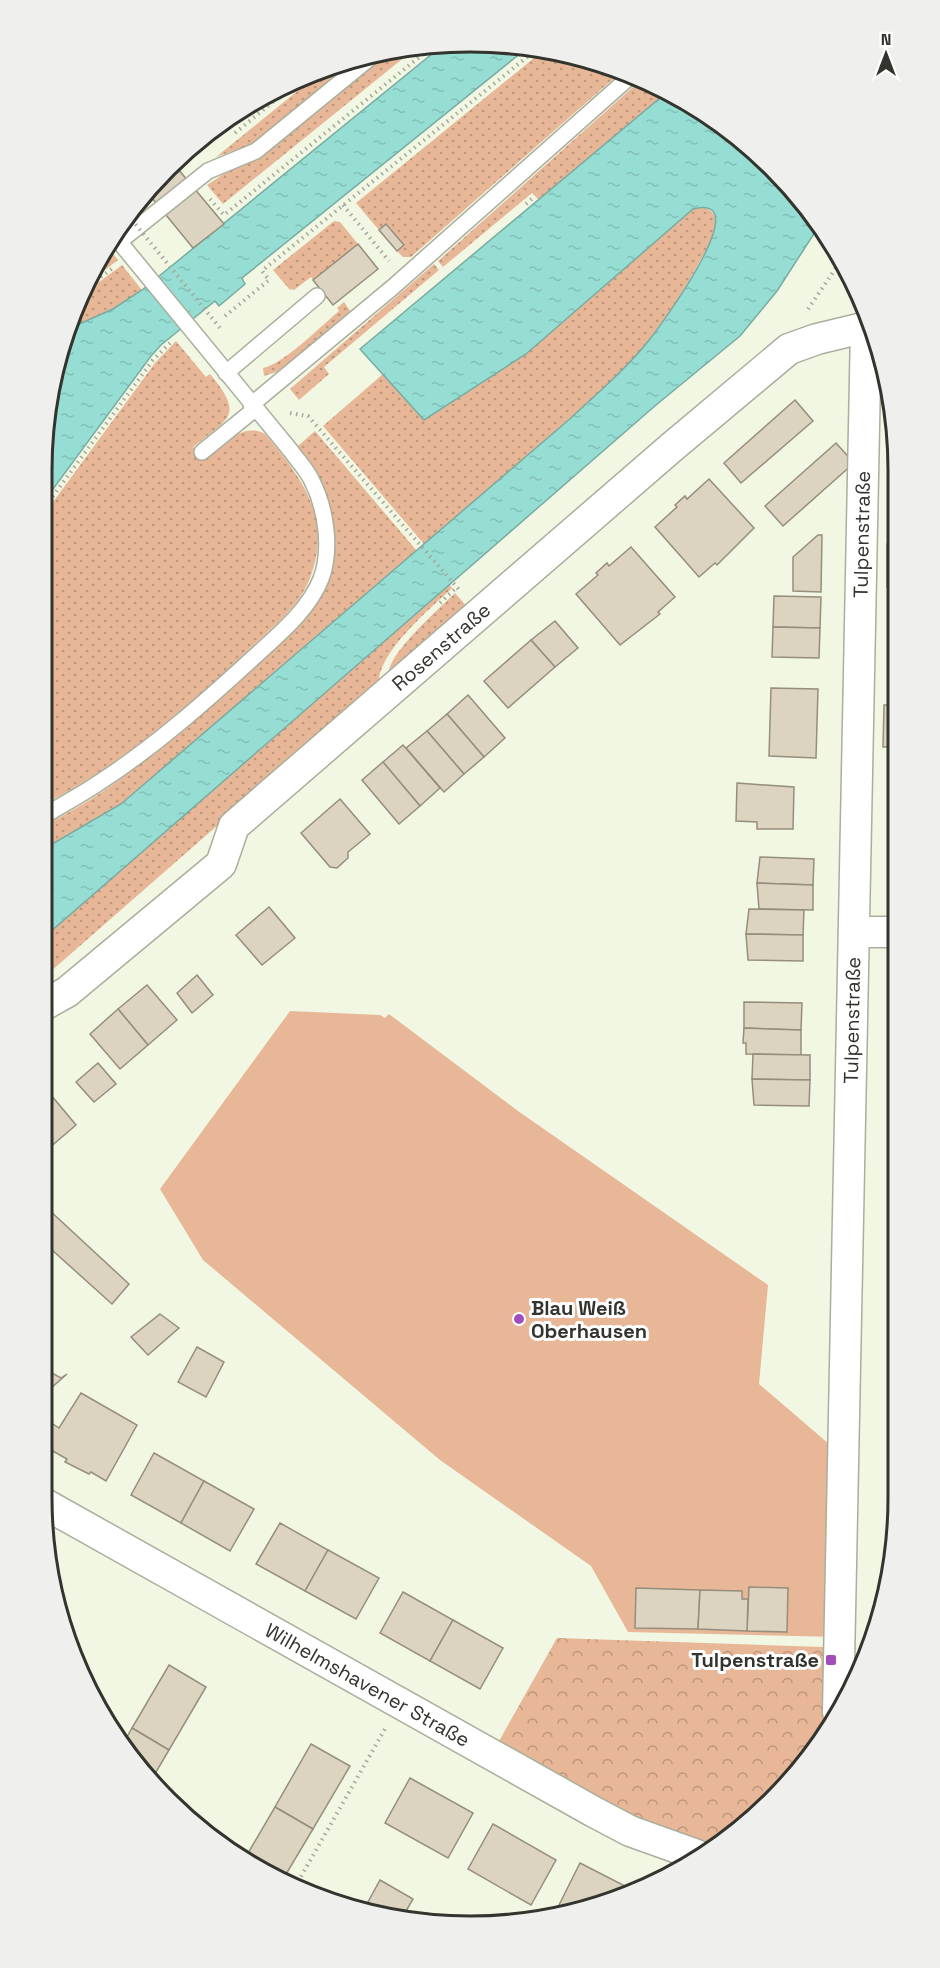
<svg xmlns="http://www.w3.org/2000/svg" width="940" height="1968" viewBox="0 0 940 1968" font-family="'Space Grotesk',sans-serif">
  <style>
    .grass { fill: url(#grass-dots) }
    .park { fill: url(#park-crowns) }
    .pitch { fill: #e8b797 }
    .water { fill: url(#water-ripples); stroke: #78aba2; stroke-width: 1.5 }
    .building { fill: #dcd4c1; stroke: #958e7c; stroke-width: 1.5 }
    .lines { fill: none; stroke-linecap: round; stroke-linejoin: round }
    .service-casing { stroke: #a9af9c; stroke-width: 18 }
    .minor-casing { stroke: #a9af9c; stroke-width: 33 }
    .path { stroke: #a4a99a; stroke-width: 4; stroke-dasharray: 1.5 4.5; stroke-linecap: butt }
    .service { stroke: #fff; stroke-width: 15 }
    .minor { stroke: #fff; stroke-width: 30 }
    .path-bridge { stroke: #a4a99a; stroke-width: 4; stroke-dasharray: 1.5 4.5; stroke-linecap: butt }
    .poi-dot { fill: #a24dbc; stroke: #fff; stroke-width: 2 }
    .labels { text-anchor: middle; stroke-width: 6; stroke-linejoin: round; paint-order: stroke }
    .street-label { font-size: 20px; fill: #32342d; stroke: #fff }
    .poi-label { font-size: 20px; font-weight: bold; fill: #32342d; stroke: #fff; text-anchor: start }
    .rim { fill: none; stroke: #32342d; stroke-width: 3 }
  </style>
  <defs>
    <pattern id="grass-dots" width="8" height="8" patternUnits="userSpaceOnUse" patternTransform="scale(1.5)"><rect width="8" height="8" fill="#e8b797"/><path d="M2 2h.1M6 6h.1" fill="none" stroke="#bd967c" stroke-width="1.8" stroke-linecap="round"/></pattern>
    <pattern id="park-crowns" width="20" height="18" patternUnits="userSpaceOnUse" patternTransform="scale(1.5)"><rect width="20" height="18" fill="#e8b797"/><path d="M2 6a3 3 0 1 1 6 0M12 15a3 3 0 1 1 6 0" fill="none" stroke="#bd967c"/></pattern>
    <pattern id="water-ripples" width="26" height="14" patternUnits="userSpaceOnUse" patternTransform="scale(1.5)"><rect width="26" height="14" fill="#96ded4"/><path d="M2 4q2-2 4 0t4 0M15 11q2-2 4 0t4 0" fill="none" stroke="#82bfb6"/></pattern>
  </defs>
  <rect width="100%" height="100%" fill="#f1f7e3"/>
  <!-- grass -->
  <g class="grass">
    <polygon points="417,47 223,204 207,185 222,175 260,156 395,49"/>
    <polygon points="545,49 554,50 622,71 411,257 403,257 397,251 404,245 387,224 379,230 356,203"/>
    <polygon points="359,59 253,144 216,157 326,68"/>
    <polygon points="642,79 666,93 539,200 532,193 443,267 438,261"/>
    <path d="M703,207c26,8 7,36 -2,52 -15,28 -32,55 -51,80 -30,38 -68,70 -105,101 -40,35 -80,69 -121,104l-101,-118 60,-52 42,46 101,-66 167,-145z"/>
    <polygon points="334,221 340,222 358,244 313,280 311,277 294,290 289,289 273,270"/>
    <polygon points="107,246 118,260 88,283 91,288 122,265 142,290 113,309 68,329 75,306"/>
    <polygon points="434,264 439,270 324,367 329,374 299,400 290,389"/>
    <path d="M344,302l7,10 -62,53 -6,5 -19,6 -1,-8c22,-5 58,-42 76,-57l-2,-3z"/>
    <path d="M176,341l30,36 4,-3c35,42 19,44 -17,73l10,13c18,-12 38,-39 62,-26 28,33 59,71 52,117 -2,15 -7,30 -15,43 -14,22 -38,41 -57,59 -47,44 -97,88 -152,123 -17,11 -34,20 -51,30v-289l113,-154z"/>
    <path d="M315,431l102,120 -296,254 -79,45v-23c21,-12 43,-23 63,-37 55,-38 106,-83 155,-129 25,-23 60,-49 69,-83 14,-50 0,-92 -31,-132z"/>
    <path d="M449,584l3,4c-21,20 -75,65 -73,96l-337,295v-40z"/>
    <path d="M455,593l14,16 -80,66c-3,-20 51,-67 66,-82z"/>
  </g>
  <!-- park -->
  <polygon class="park" points="557,1638 823,1647 823,1739 773,1800 704,1850 494,1750"/>
  <!-- pitch -->
  <polygon class="pitch" points="290,1011 380,1015 385,1018 389,1014 518,1111 768,1285 759,1384 843,1456 840,1637 628,1632 591,1566 440,1460 203,1260 160,1189"/>
  <!-- water -->
  <g class="water">
    <polygon points="470,42 527,48 242,278 245,284 219,306 215,301 161,345 151,356 42,504 42,470 50,386 68,329 113,309 142,290 443,45"/>
    <path d="M666,93l65,38 78,78 10,17 -42,65 -37,45 -84,69 -614,534v-89l79,-46 451,-387c27,-25 55,-49 78,-78 11,-14 109,-147 43,-130l-167,145 -102,66 -64,-71z"/>
    <polygon points="271,94 167,177 171,182 139,209 136,205 168,167 233,114"/>
  </g>
  <!-- building -->
  <g class="building">
    <polygon points="178,169 224,224 193,248 148,193"/>
    <polygon points="386,224 404,245 397,251 379,230"/>
    <polygon points="358,244 378,269 333,305 313,280"/>
    <polygon points="795,400 813,421 741,483 724,463"/>
    <polygon points="836,443 854,463 783,526 765,506"/>
    <polygon points="709,479 754,528 717,565 715,563 699,577 655,527 677,507 675,505 685,496 687,499"/>
    <polygon points="818,535 822,535 821,592 793,591 793,557"/>
    <polygon points="887,544 895,544 895,747 883,747 884,705 891,705 892,659 894,587 887,587"/>
    <polygon points="631,547 675,597 658,612 660,614 620,645 576,594 598,575 596,573 607,563 609,566"/>
    <polygon points="774,596 821,597 820,628 773,627"/>
    <polygon points="555,621 578,648 555,667 531,640"/>
    <polygon points="773,627 820,628 819,658 772,657"/>
    <polygon points="531,640 555,667 508,708 484,681"/>
    <polygon points="771,688 818,689 816,758 769,756"/>
    <polygon points="468,695 505,738 484,757 447,714"/>
    <polygon points="447,714 484,757 464,774 427,731"/>
    <polygon points="427,731 464,774 444,792 406,748"/>
    <polygon points="403,745 440,788 420,806 383,762"/>
    <polygon points="383,762 420,806 399,824 362,780"/>
    <polygon points="737,783 794,787 793,829 757,829 757,822 736,821"/>
    <polygon points="340,799 370,834 348,852 348,858 337,868 330,867 301,833"/>
    <polygon points="895,841 896,841 896,872 894,872"/>
    <polygon points="760,857 814,859 813,885 757,883"/>
    <polygon points="757,883 813,885 813,910 759,909"/>
    <polygon points="269,907 295,938 262,965 236,935"/>
    <polygon points="749,909 804,910 803,935 746,934"/>
    <polygon points="746,934 803,935 803,961 748,960"/>
    <polygon points="197,975 213,995 192,1013 177,993"/>
    <polygon points="147,985 177,1020 148,1045 118,1009"/>
    <polygon points="744,1002 802,1003 801,1030 744,1028"/>
    <polygon points="118,1009 148,1045 120,1069 90,1034"/>
    <polygon points="744,1028 801,1030 801,1055 746,1054 746,1043 743,1043"/>
    <polygon points="753,1054 810,1055 810,1080 752,1079"/>
    <polygon points="98,1063 116,1084 94,1102 76,1082"/>
    <polygon points="752,1079 810,1080 809,1106 754,1105"/>
    <polygon points="51,1095 76,1125 42,1154 42,1102"/>
    <polygon points="896,1208 897,1208 897,1239 893,1239"/>
    <polygon points="48,1209 129,1284 112,1304 42,1241 42,1216"/>
    <polygon points="160,1314 179,1328 148,1355 131,1337"/>
    <polygon points="197,1347 224,1362 206,1397 178,1382"/>
    <polygon points="42,1360 51,1365 48,1371 61,1378 67,1374 42,1396"/>
    <polygon points="81,1393 137,1425 106,1481 91,1472 89,1474 65,1462 67,1459 42,1445 42,1436 45,1432 48,1433 53,1424 59,1428"/>
    <polygon points="896,1412 898,1412 898,1443 895,1443"/>
    <polygon points="154,1453 204,1481 181,1523 131,1495"/>
    <polygon points="204,1481 254,1509 230,1551 181,1523"/>
    <polygon points="894,1484 898,1485 896,1516 893,1516"/>
    <polygon points="893,1516 896,1516 893,1548 891,1547"/>
    <polygon points="280,1523 328,1550 305,1591 256,1564"/>
    <polygon points="328,1550 379,1578 356,1619 305,1591"/>
    <polygon points="749,1587 788,1588 787,1632 747,1631"/>
    <polygon points="636,1588 700,1590 698,1629 635,1628"/>
    <polygon points="700,1590 742,1591 742,1599 748,1599 747,1631 698,1629"/>
    <polygon points="403,1592 453,1620 430,1661 380,1633"/>
    <polygon points="453,1620 503,1648 480,1689 430,1661"/>
    <polygon points="169,1665 206,1687 169,1750 132,1728"/>
    <polygon points="132,1728 169,1750 152,1779 131,1759 123,1744"/>
    <polygon points="311,1744 350,1766 313,1829 275,1807"/>
    <polygon points="410,1778 473,1813 448,1858 385,1823"/>
    <polygon points="275,1807 313,1829 282,1881 244,1860"/>
    <polygon points="493,1824 556,1860 531,1905 468,1869"/>
    <polygon points="580,1863 627,1887 624,1893 555,1913"/>
    <polygon points="380,1880 413,1899 402,1918 386,1918 363,1911"/>
  </g>
  <g class="lines">
    <!-- service casing -->
    <g class="service-casing">
      <g id="service">
        <polyline points="119,242 208,171 256,151 376,53"/>
        <polyline points="226,373 317,296"/>
        <polyline points="251,405 393,287 633,74"/>
        <polyline points="202,452 255,409"/>
        <path d="M42,817c18,-11 37,-21 55,-33 56,-36 107,-81 156,-126 25,-23 55,-47 68,-79 11,-30 5,-70 -9,-98 -5,-11 -14,-20 -21,-30l-178,-217"/>
      </g>
    </g>
    <!-- minor casing -->
    <g class="minor-casing">
      <g id="minor">
        <polyline points="854,932 896,932"/>
        <path id="s1" d="M42,1006l25,-14 154,-128 13,-38 438,-379 117,-98 28,-10 54,-13"/>
        <path id="s2" d="M43,1503l551,309 36,19 67,24"/>
        <path id="s3" d="M838,1712l28,-1384"/>
      </g>
    </g>
    <!-- path -->
    <g class="path">
      <polyline points="235,133 307,74"/>
      <polyline points="210,199 224,215 433,46"/>
      <polyline points="526,204 533,198"/>
      <polyline points="343,205 389,261"/>
      <polyline points="91,284 113,268"/>
      <polyline points="808,309 840,262"/>
      <polyline points="225,316 269,280 262,271 269,265 537,49"/>
      <polyline points="290,413 308,416 461,592"/>
      <polyline points="42,511 153,360 170,343"/>
      <polyline points="440,603 457,587"/>
      <polyline points="295,1887 385,1729"/>
    </g>
    <!-- service -->
    <use href="#service" class="service"/>
    <!-- minor -->
    <use href="#minor" class="minor"/>
    <!-- path-bridge -->
    <polyline class="path-bridge" points="128,215 220,328"/>
  </g>
  <!-- markers -->
  <g class="poi-dot">
    <circle cx="519" cy="1319" r="6"/>
    <rect x="825" y="1654" width="12" height="12" rx="3"/>
  </g>
  <g class="labels">
    <!-- street labels -->
    <g class="street-label">
      <text dy="7" stroke="none"><textPath href="#s3" startOffset="1178">Tulpenstraße</textPath></text>
      <text dy="7" stroke="none"><textPath href="#s1" startOffset="543">Rosenstraße</textPath></text>
      <text dy="7" stroke="none"><textPath href="#s3" startOffset="692">Tulpenstraße</textPath></text>
      <text dy="7" stroke="none"><textPath href="#s2" startOffset="372">Wilhelmshavener Straße</textPath></text>
    </g>
    <!-- poi labels -->
    <g class="poi-label">
      <text x="531" y="1315">Blau Weiß<tspan x="531" dy="23">Oberhausen</tspan></text>
      <text x="819" y="1667" text-anchor="end">Tulpenstraße</text>
    </g>
  </g>
  <!-- crop -->
  <path d="M0 0H940V1968H0ZM470 52H470A418 418 0 0 1 888 470V1498A418 418 0 0 1 470 1916H470A418 418 0 0 1 52 1498V470A418 418 0 0 1 470 52Z" fill="#efefee" fill-rule="evenodd"/>
  <path class="rim" d="M470 52H470A418 418 0 0 1 888 470V1498A418 418 0 0 1 470 1916H470A418 418 0 0 1 52 1498V470A418 418 0 0 1 470 52Z"/>
  <!-- north arrow -->
  <g transform="translate(886 54)" stroke="#ffffff" stroke-width="4.5" paint-order="stroke">
  <path d="M0-4.5L10 22L0 15L-10 22Z" fill="#32342d"/>
  <text y="-9" font-size="16" font-weight="bold" text-anchor="middle" fill="#32342d">N</text>
  </g>
</svg>
